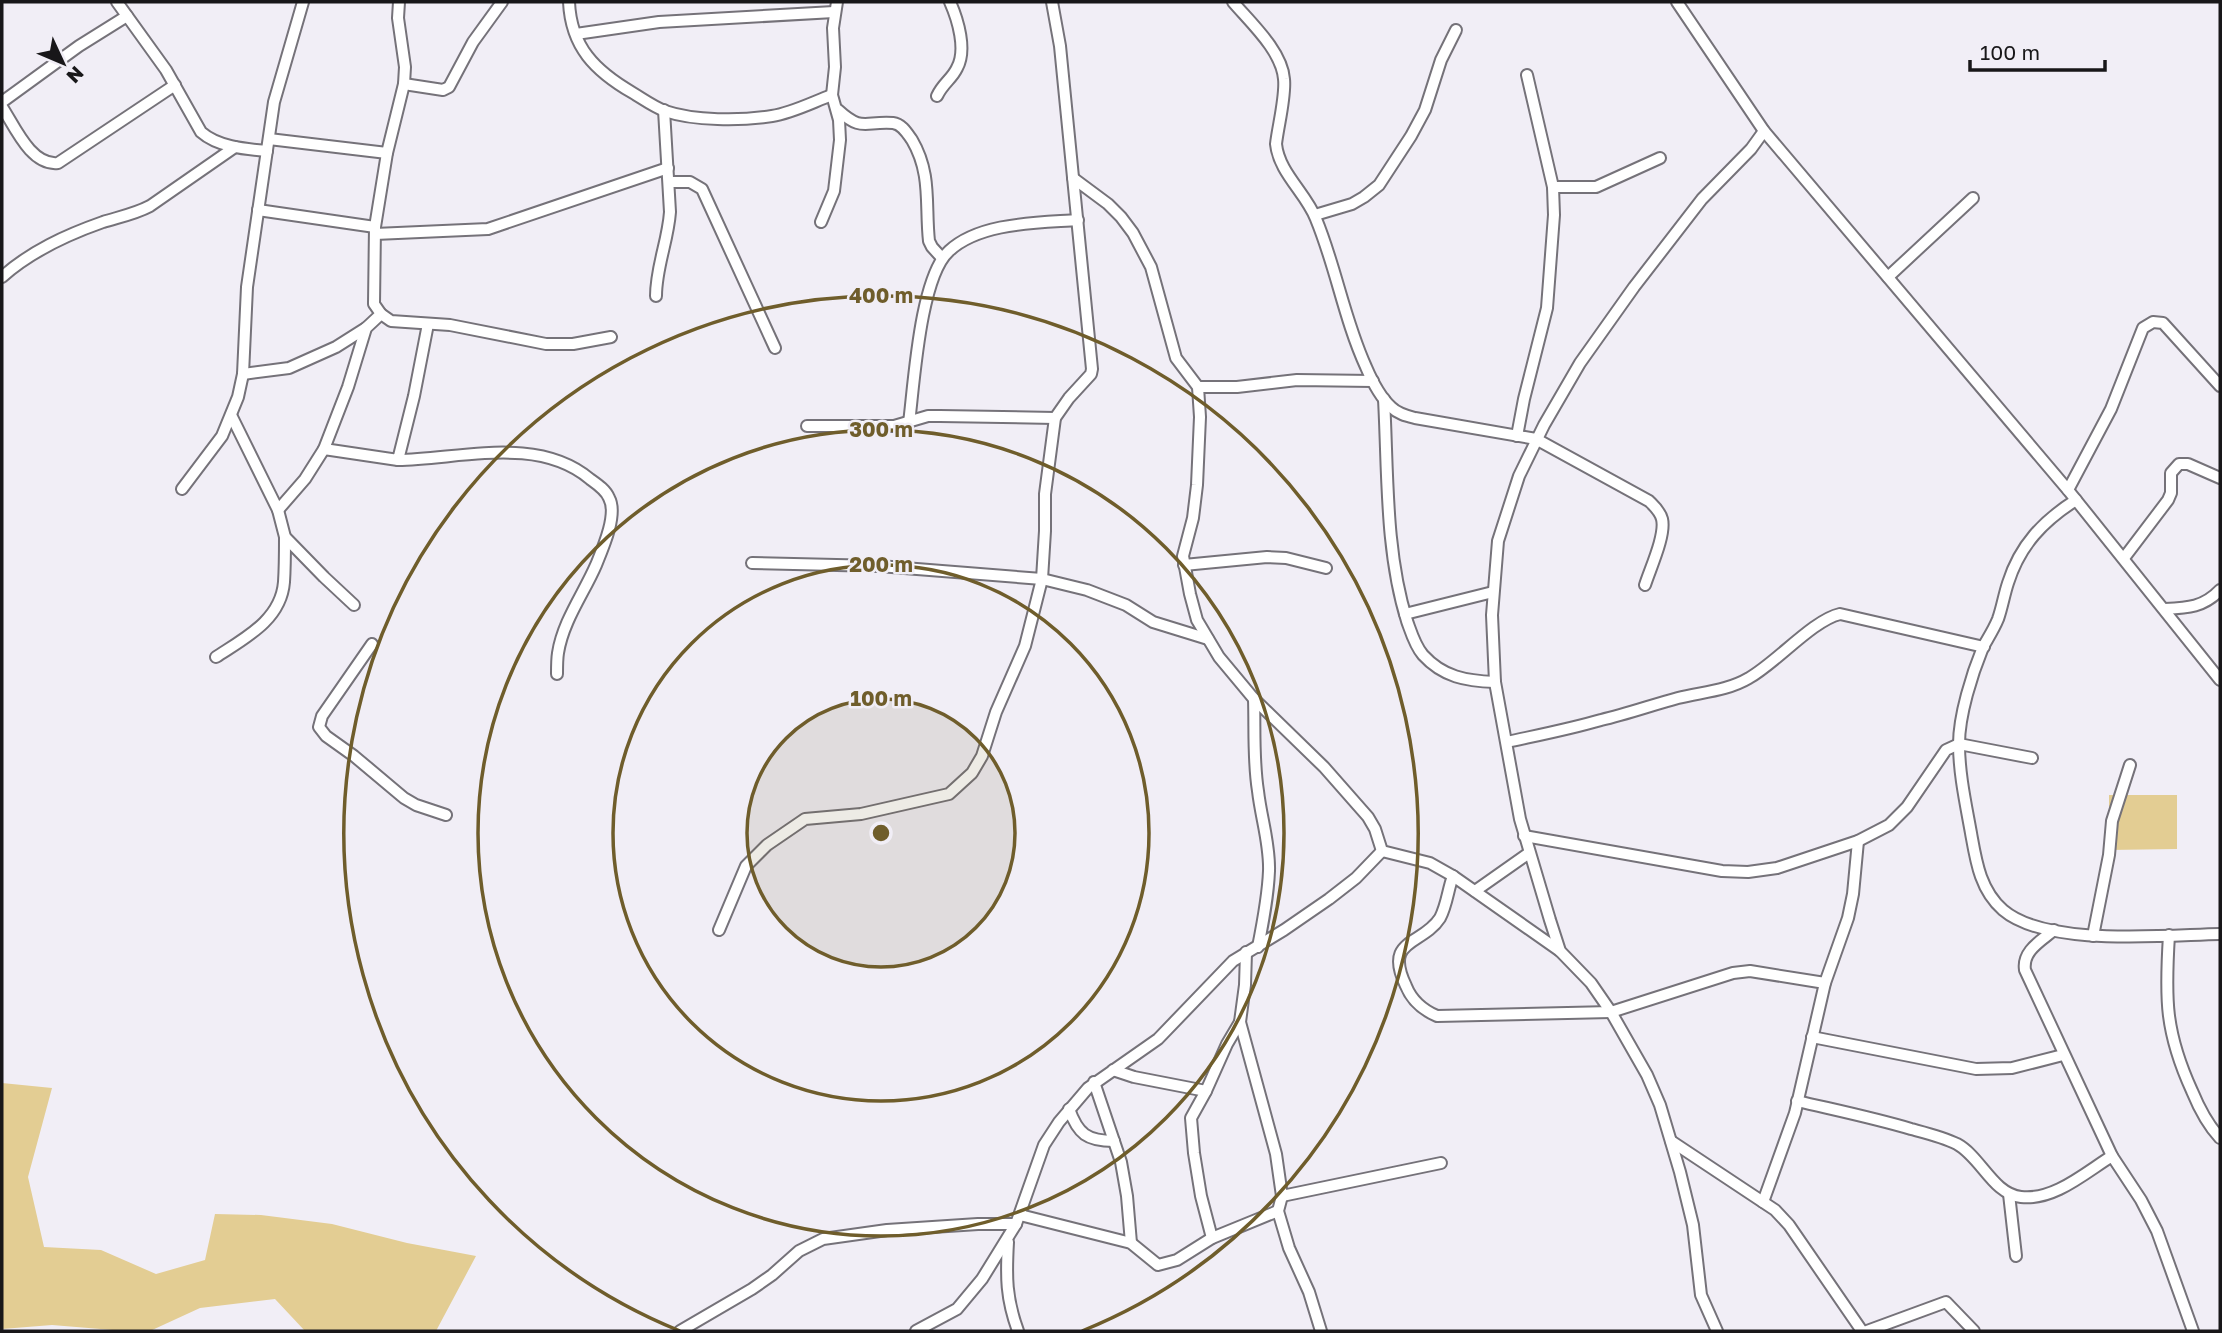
<svg xmlns="http://www.w3.org/2000/svg" width="2222" height="1333" viewBox="0 0 2222 1333" font-family="'Golos Text',sans-serif">
  <style>
    .green { fill: #e3cd93 }
    .lines { fill: none; stroke-linecap: round; stroke-linejoin: round }
    .minor-casing { stroke: #757279; stroke-width: 14 }
    .minor { stroke: #fff; stroke-width: 10 }
    .ring { fill: none; stroke: #6f5d2b; stroke-width: 3.5 }
    .centre { fill: #6f5d2b; stroke: #f1eef6; stroke-width: 3.5 }
    .ring-label { font-size: 21px; text-anchor: middle; font-weight: bold; fill: #6f5d2b; stroke: #f1eef6; stroke-width: 5; stroke-linejoin: round; paint-order: stroke }
  </style>
  <rect width="100%" height="100%" fill="#f1eef6"/>
  <!-- green -->
  <g class="green">
    <polygon points="2109,795 2177,795 2177,849 2109,850"/>
    <polygon points="2,1083 52,1088 28,1177 44,1247 101,1250 156,1274 205,1260 215,1214 261,1215 332,1224 407,1243 476,1256 436,1331 305,1331 275,1299 200,1308 150,1331 125,1331 52,1325 2,1329"/>
  </g>
  <g class="lines">
    <!-- minor casing -->
    <g class="minor-casing">
      <g id="minor">
        <path d="M117,2l49,68 35,62c17,15 44,17 66,19"/>
        <path d="M569,2c2,45 26,69 64,91 10,6 21,14 32,18 29,10 76,10 107,5 20,-3 41,-14 60,-21"/>
        <path d="M1233,2c17,20 49,49 51,77 2,17 -6,47 -8,65 3,29 30,49 40,75 20,48 28,100 50,148 6,14 14,30 25,40 7,7 16,9 24,11l121,21 113,62c5,5 11,10 13,18 4,16 -12,50 -17,66"/>
        <polyline points="1677,2 1764,131 2068,490 2220,680"/>
        <polyline points="576,34 659,22 834,12"/>
        <polyline points="404,84 443,90 449,87 473,42 502,2"/>
        <path d="M937,96c6,-13 15,-17 20,-28 10,-18 1,-48 -7,-66"/>
        <polyline points="2,102 79,46 127,16"/>
        <path d="M2,107c13,20 29,59 56,56l117,-78"/>
        <path d="M838,110c24,22 26,11 55,13 9,1 14,10 19,17 20,34 13,65 17,101l3,6 10,11"/>
        <polyline points="269,139 387,153"/>
        <polyline points="1073,178 1108,204 1121,217 1133,233 1151,267 1176,358 1198,387 1200,417 1197,485 1193,518 1183,556 1190,594 1197,620 1219,657 1254,699 1324,767 1368,817 1375,829 1382,851 1430,863 1453,876 1560,951"/>
        <polyline points="669,182 690,182 702,189 775,348"/>
        <polyline points="1553,187 1596,187 1660,158"/>
        <polyline points="258,210 375,227"/>
        <polyline points="1315,215 1352,204 1364,197 1379,185 1411,136 1425,110 1441,60 1456,30"/>
        <polyline points="821,222 834,191 840,140 839,120 832,95 835,67 833,28 837,2"/>
        <polyline points="375,234 488,229 668,168"/>
        <path d="M2,277c29,-26 64,-42 101,-55 16,-5 32,-8 47,-16l85,-59"/>
        <polyline points="1888,277 1973,198"/>
        <path d="M656,296c0,-29 12,-55 14,-84l-6,-102"/>
        <polyline points="381,314 391,321 450,325 546,344 573,344 611,337"/>
        <polyline points="243,374 289,368 336,347 366,328"/>
        <polyline points="1198,387 1237,387 1297,380 1373,381"/>
        <path d="M1384,399c4,73 1,152 23,222 4,11 8,25 16,34 20,22 43,26 72,27"/>
        <polyline points="232,417 278,510 285,537 324,577 354,605"/>
        <path d="M909,423c5,-39 11,-146 40,-172 31,-29 89,-28 129,-31"/>
        <polyline points="807,426 894,426 928,416 940,416 1055,418"/>
        <polyline points="1517,436 1524,399 1547,308 1554,215 1553,187 1527,75"/>
        <polyline points="324,449 398,460 414,396 428,324"/>
        <path d="M398,460c62,-1 140,-25 192,19 7,5 16,11 19,19 9,16 -6,50 -13,67 -12,28 -33,56 -38,88 -1,6 -1,14 -1,21"/>
        <polyline points="182,489 222,436 238,397 243,374 247,287 274,102 303,2"/>
        <polyline points="2068,490 2111,409 2143,328 2153,322 2163,323 2220,386"/>
        <path d="M2076,500c-33,21 -56,45 -68,83 -4,12 -6,25 -10,36 -4,10 -10,19 -15,28 -11,27 -24,68 -24,97 0,30 7,61 12,89 5,28 9,57 32,77 43,37 162,25 217,24"/>
        <polyline points="278,510 305,479 324,449 348,387 366,328 381,314 374,304 375,227 387,153 404,84 405,67 398,18 399,2"/>
        <polyline points="2124,558 2168,500 2171,493 2171,473 2179,464 2188,464 2220,478"/>
        <polyline points="752,563 879,566 1042,579 1087,590 1126,605 1153,622 1208,639"/>
        <polyline points="1184,565 1267,557 1286,558 1326,568"/>
        <path d="M2165,609c23,-1 39,-2 55,-19"/>
        <polyline points="1405,614 1493,592"/>
        <polyline points="372,644 322,716 319,727 326,736 354,756 404,798 416,805 446,815"/>
        <path d="M216,657c29,-19 65,-37 68,-75 1,-15 1,-30 1,-45"/>
        <path d="M1254,699c1,30 -1,61 4,92 3,27 12,53 11,80 -1,26 -6,51 -11,76"/>
        <path d="M1507,742c32,-7 63,-13 94,-22 26,-6 51,-15 77,-22 24,-6 49,-7 71,-20 27,-15 64,-58 91,-64l144,33"/>
        <polyline points="1524,836 1722,871 1748,872 1777,868 1858,841 1889,825 1907,807 1946,750 1959,744 2032,758"/>
        <path d="M1453,876c-5,13 -6,29 -13,42 -18,28 -57,20 -34,68 6,15 17,24 31,30l174,-4 122,-39 17,-2 75,12"/>
        <polyline points="1475,891 1529,853"/>
        <polyline points="719,930 746,866 767,845 805,819 861,814 949,794 972,773 982,756 996,712 1025,646 1042,579 1045,531 1045,494 1055,418 1069,398 1091,374 1092,369 1060,46 1052,2"/>
        <path d="M2054,930c-13,11 -32,21 -29,40l87,186"/>
        <path d="M2169,935c-4,64 -4,97 23,156 7,17 15,33 28,47"/>
        <polyline points="2093,936 2109,855 2112,821 2130,765"/>
        <polyline points="1246,952 1245,985 1240,1022 1276,1154 1282,1196 1278,1211 1289,1248 1309,1292 1321,1331"/>
        <polyline points="1812,1037 1976,1069 2012,1068 2063,1055"/>
        <polyline points="1113,1070 1134,1077 1206,1091"/>
        <polyline points="1094,1082 1121,1162 1127,1196 1131,1243"/>
        <path d="M1797,1101c38,9 77,17 114,28 15,4 32,8 46,15 24,13 36,50 64,53 33,4 65,-25 91,-41l29,44 16,31 36,100"/>
        <path d="M1069,1109c9,25 18,32 45,32"/>
        <polyline points="1671,1141 1775,1210 1789,1225 1862,1331"/>
        <polyline points="2009,1194 2016,1256"/>
        <polyline points="1282,1196 1441,1163"/>
        <polyline points="1763,1202 1795,1113 1825,983 1848,918 1853,894 1858,841"/>
        <polyline points="1020,1215 1131,1243 1158,1265 1177,1260 1212,1238 1278,1211"/>
        <polyline points="1212,1238 1201,1196 1194,1153 1191,1118 1206,1091 1227,1044 1240,1022"/>
        <path d="M1008,1242c-2,35 -2,56 10,89"/>
        <polyline points="680,1331 752,1289 772,1275 799,1251 823,1239 887,1230 978,1224 1016,1224"/>
        <polyline points="916,1331 957,1309 982,1279 1016,1224 1044,1145 1059,1122 1088,1088 1158,1039 1233,961 1284,930 1329,899 1356,878 1382,851"/>
        <polyline points="1717,1331 1701,1295 1693,1225 1680,1172 1660,1105 1647,1075 1611,1012 1591,983 1560,951 1550,920 1520,819 1495,682 1492,615 1498,541 1519,476 1544,425 1580,363 1634,287 1702,199 1751,149 1764,131"/>
        <polyline points="1867,1331 1946,1302 1974,1331"/>
      </g>
    </g>
    <!-- minor -->
    <use href="#minor" class="minor"/>
  </g>
  <!-- distance rings -->
  <circle cx="881" cy="833" r="134" fill="#6f5d2b" fill-opacity=".12"/>
  <g class="ring">
    <circle cx="881" cy="833" r="134"/>
    <circle cx="881" cy="833" r="268"/>
    <circle cx="881" cy="833" r="403"/>
    <path d="M680 1331A537 537 0 1 1 1082 1331"/>
  </g>
  <circle cx="881" cy="833" r="10" class="centre"/>
  <g class="ring-label">
    <text x="881" y="303">400 m</text>
    <text x="881" y="437">300 m</text>
    <text x="881" y="572">200 m</text>
    <text x="881" y="706">100 m</text>
  </g>
  <!-- border -->
  <rect width="2222" height="1333" fill="none" stroke="#181719" stroke-width="7"/>
  <!-- north arrow -->
  <g transform="translate(63 63) rotate(134)" stroke="#f1eef6" stroke-width="5" paint-order="stroke">
  <path d="M0-5L12 26L0 18L-12 26Z" fill="#181719"/>
  <text y="-10" font-size="19" font-weight="bold" text-anchor="middle" fill="#181719">N</text>
  </g>
  <!-- scale -->
  <path d="M1970 60v10h135v-10" fill="none" stroke="#181719" stroke-width="3.5"/>
  <text x="1980" y="60" font-size="21" fill="#181719" stroke="#f1eef6" stroke-width="5" paint-order="stroke">100 m</text>
</svg>
